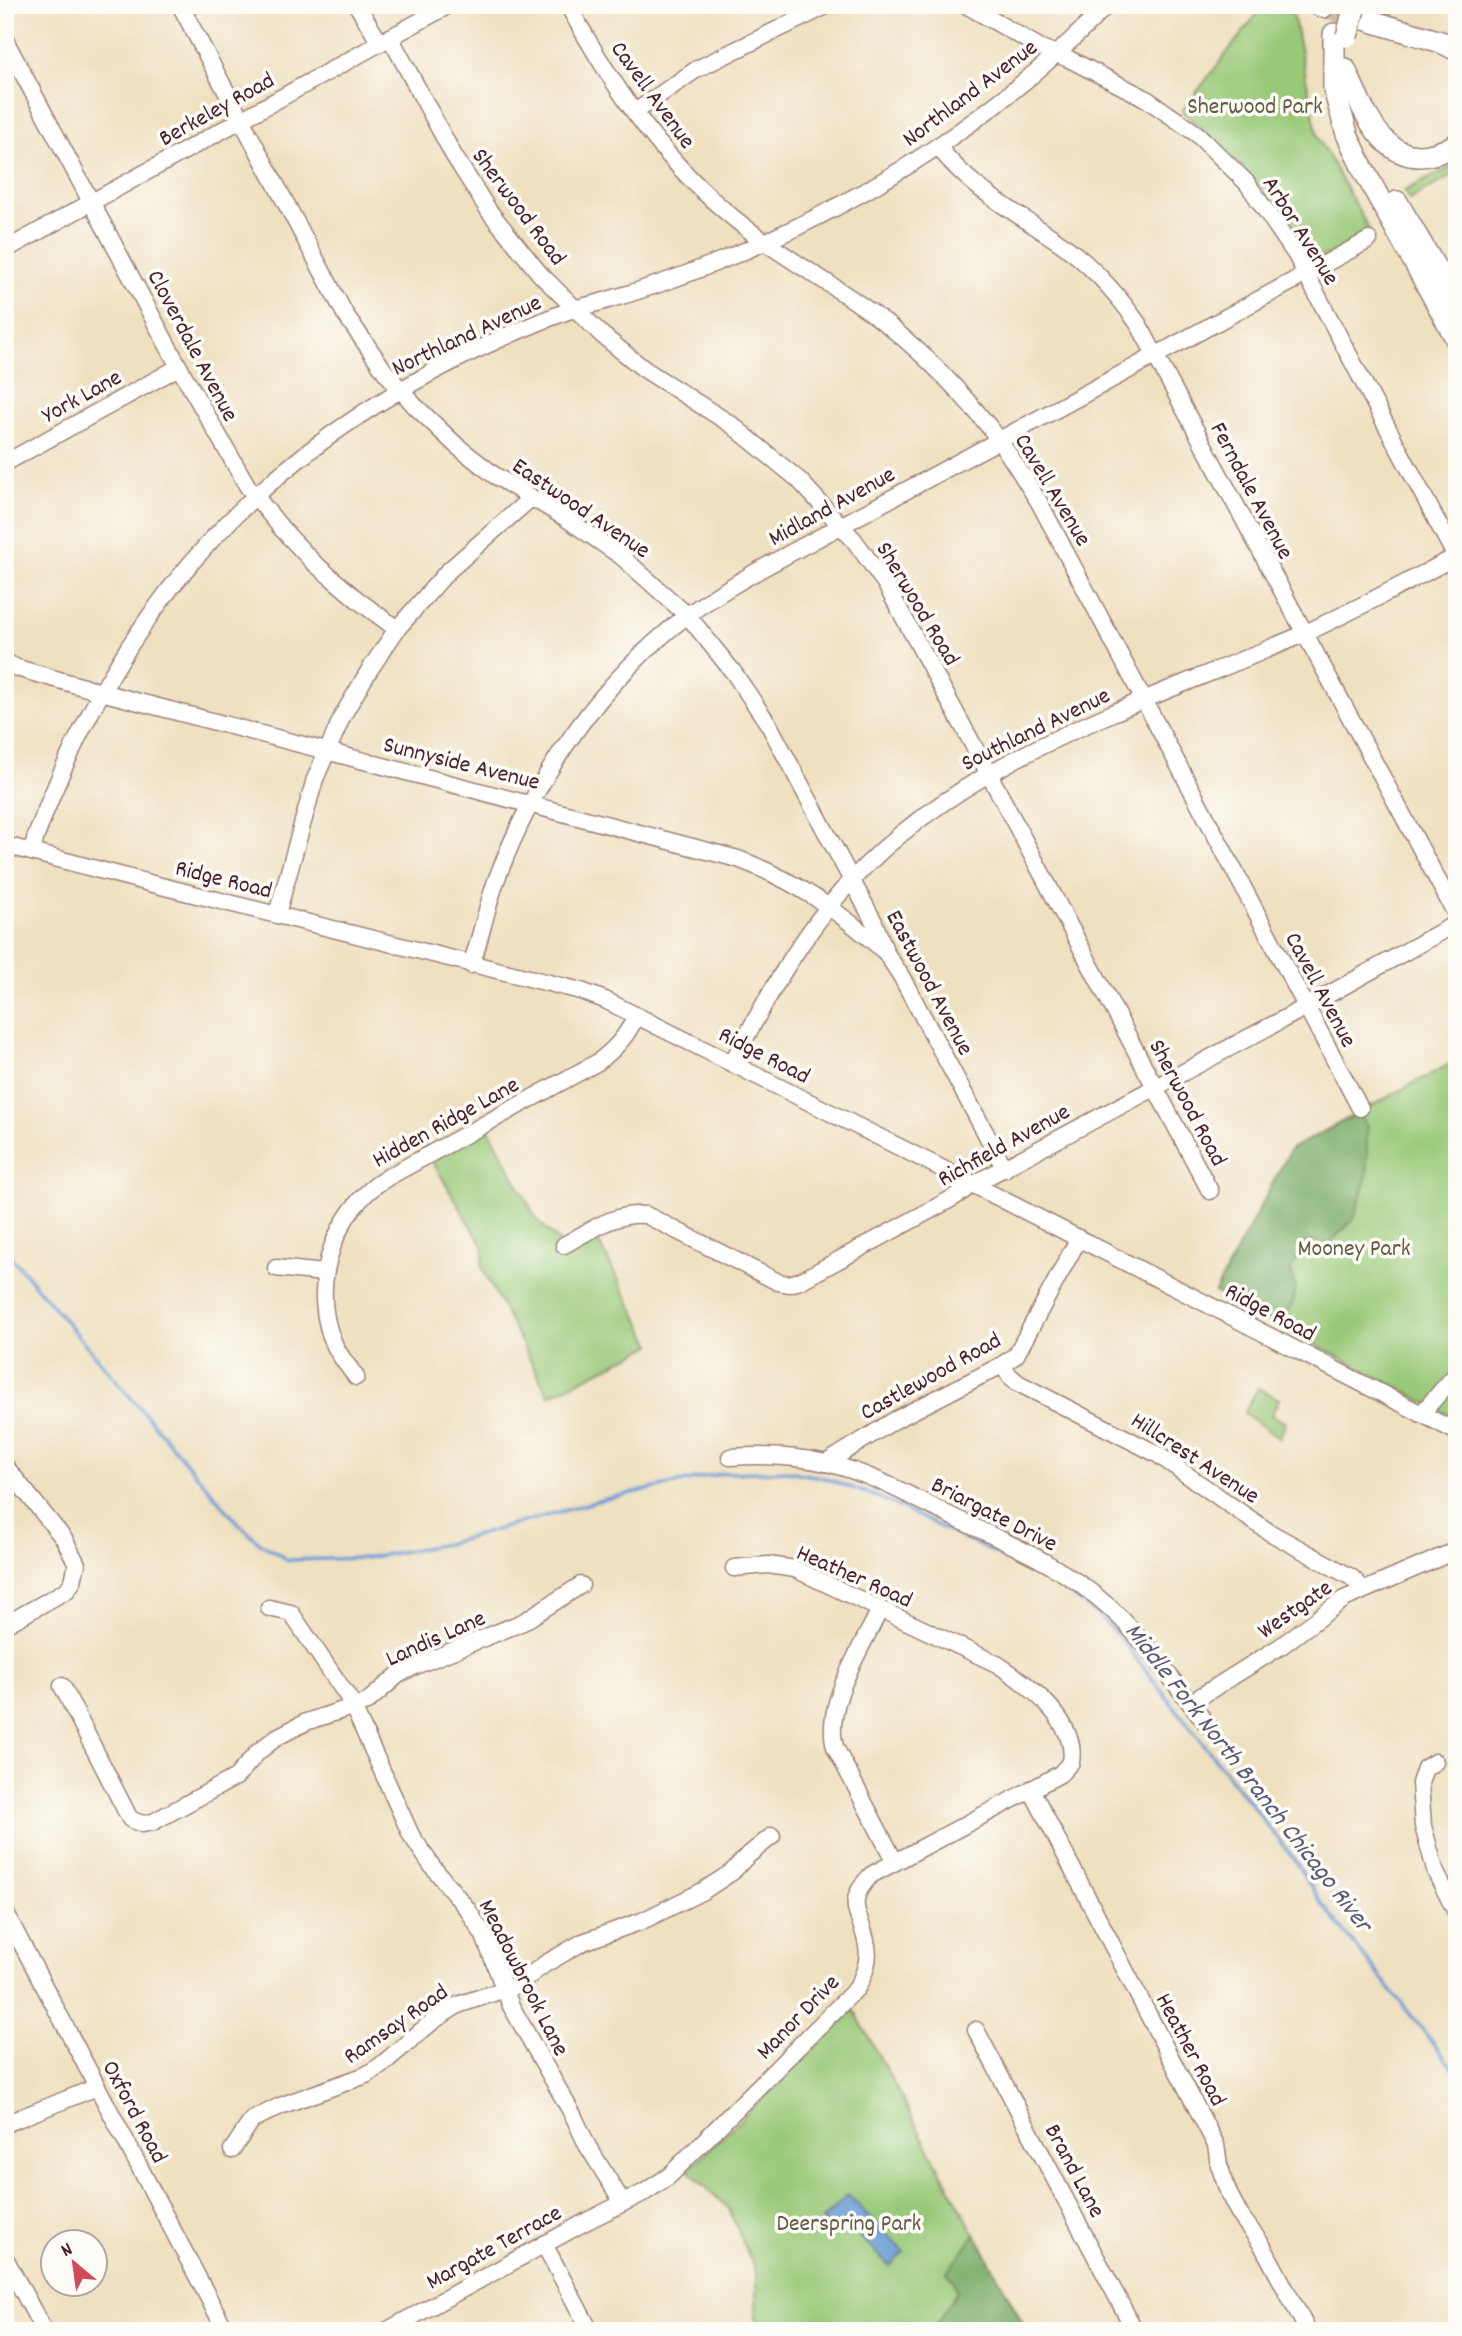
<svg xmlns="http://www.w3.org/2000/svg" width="1462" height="2336" viewBox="0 0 1462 2336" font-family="Dekko,sans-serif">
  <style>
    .green { fill: #99c978; stroke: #727452; stroke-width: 2 }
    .forest { fill: #7aad68; stroke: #62664a; stroke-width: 2 }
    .water { fill: #6a9dd5; stroke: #5a5e80; stroke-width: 2 }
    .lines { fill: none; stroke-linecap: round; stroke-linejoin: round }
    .stream { stroke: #6a9dd5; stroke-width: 3.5 }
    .major-tunnel { stroke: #ceb9a2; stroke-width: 21; stroke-dasharray: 21 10; stroke-linecap: butt }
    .minor-casing { stroke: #9c8076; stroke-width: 19 }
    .major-casing { stroke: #9c8076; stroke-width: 24 }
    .minor { stroke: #fff; stroke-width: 16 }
    .major { stroke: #fff; stroke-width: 21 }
    .major-bridge-casing { stroke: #9c8076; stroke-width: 24; stroke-linecap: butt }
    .major-bridge { stroke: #fff; stroke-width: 21 }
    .labels { text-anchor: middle; stroke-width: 7; stroke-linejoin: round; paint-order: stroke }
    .street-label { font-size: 24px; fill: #4a1f2b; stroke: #fdfcf7 }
    .park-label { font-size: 24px; fill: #665a46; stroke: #fdfcf7 }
    .water-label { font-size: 26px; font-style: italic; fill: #585877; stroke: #fdfcf7 }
  </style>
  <rect width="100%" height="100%" fill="#fdfcf7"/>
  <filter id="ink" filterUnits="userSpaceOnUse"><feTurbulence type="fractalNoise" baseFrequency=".0143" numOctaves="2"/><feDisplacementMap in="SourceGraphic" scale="14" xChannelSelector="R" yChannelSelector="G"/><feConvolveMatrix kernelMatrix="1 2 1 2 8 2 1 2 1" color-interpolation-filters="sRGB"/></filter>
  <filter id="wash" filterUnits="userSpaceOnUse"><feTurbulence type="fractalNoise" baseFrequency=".00686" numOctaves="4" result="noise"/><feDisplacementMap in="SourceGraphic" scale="28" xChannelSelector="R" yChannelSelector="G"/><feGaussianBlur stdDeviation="1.57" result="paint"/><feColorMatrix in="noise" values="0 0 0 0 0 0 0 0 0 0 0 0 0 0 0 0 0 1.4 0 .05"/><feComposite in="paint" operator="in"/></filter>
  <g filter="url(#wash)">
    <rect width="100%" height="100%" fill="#efe0c0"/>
    <!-- green -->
    <g class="green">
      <path d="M1264,5h16l13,9 25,123 53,96 -60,30c-17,-28 -34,-56 -55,-81 -23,-26 -49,-48 -74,-71z"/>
      <polygon points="1457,164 1457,173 1409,200 1404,191"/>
      <polygon points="1455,1061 1457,1065 1457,1419 1215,1292 1291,1149"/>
      <polygon points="488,1127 537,1220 558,1240 565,1256 596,1237 652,1345 549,1396 482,1268 484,1248 431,1159"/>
      <polygon points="1258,1388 1279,1399 1271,1415 1286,1423 1279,1438 1244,1413"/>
      <polygon points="854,2010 1027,2331 769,2331 756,2319 756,2273 729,2209 688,2170"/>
    </g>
    <!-- forest -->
    <g class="forest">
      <polygon points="1358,1114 1367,1126 1367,1175 1354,1219 1329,1244 1313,1241 1304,1243 1291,1270 1295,1286 1293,1303 1285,1315 1275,1324 1215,1292 1291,1149"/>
      <polygon points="975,2234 1027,2331 932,2331 957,2291 954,2280 947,2272"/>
    </g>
    <!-- water -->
    <polygon class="water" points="848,2195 904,2252 890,2266 845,2221 833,2232 822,2220"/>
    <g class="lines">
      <!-- stream -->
      <polyline class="stream" points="5,1250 237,1522 261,1544 288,1560 365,1558 446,1544 601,1500 724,1473 787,1471 821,1477 878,1497 1055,1582 1097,1614 1118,1635 1293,1858 1323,1905 1457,2073"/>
    </g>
  </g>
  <g filter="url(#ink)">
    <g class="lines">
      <!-- major-tunnel -->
      <polyline class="major-tunnel" points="1323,7 1364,19"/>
      <!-- minor casing -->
      <g class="minor-casing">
        <g id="minor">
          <polyline points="180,5 345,314 386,373 414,405 457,446 494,475 564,517 622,557 688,616 734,673 769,725 874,922 886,953 901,976 1005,1169"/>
          <polyline points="357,5 380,43"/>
          <path d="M568,5c42,77 89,148 156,205 47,41 102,69 152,106 40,30 78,68 110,107 20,24 36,53 53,79l321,606"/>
          <polyline points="966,5 1041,48 1069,59 1145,98 1197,134 1247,183 1296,255 1457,559"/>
          <polyline points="390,37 454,156 489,211 540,274 602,335 644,369 732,425 799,480 854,540 885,583 989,774 1210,1191"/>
          <polyline points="5,40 179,367 248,487 282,529 313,562 359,601 397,629"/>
          <polyline points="635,112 697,69 828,5"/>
          <path d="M938,146c31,42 76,65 118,94 34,23 60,52 83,85l318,591"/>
          <polyline points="5,250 449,5"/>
          <polyline points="5,463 179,367"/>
          <path d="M5,662l12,6 84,24 637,167c57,21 101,52 146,92"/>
          <polyline points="5,845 153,884 581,991 605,1000 943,1169 1457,1432"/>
          <path d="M33,852l2,-13c87,-240 234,-397 467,-501 23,-10 48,-21 72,-29 9,-3 18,-4 27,-7 39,-11 77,-24 114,-39 146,-58 282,-144 392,-258"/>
          <polyline points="277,914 315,779 343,715 370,669 397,629 447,572 531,498"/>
          <path d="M471,965c11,-30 16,-62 28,-92 39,-101 103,-193 190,-259 23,-17 48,-31 72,-45l608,-329"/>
          <path d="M732,1063c34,-64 69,-128 118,-181 116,-127 298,-180 451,-247 53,-24 104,-52 156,-79"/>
          <path d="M564,1245c26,-14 51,-33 82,-30l132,67 11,2 11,-3 153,-83 19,-13 334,-178 151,-84"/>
          <polyline points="276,1268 324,1273"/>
          <polyline points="1002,1365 1010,1376 1018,1383 1157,1454 1269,1532 1351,1577 1364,1590"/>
          <path d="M356,1377c-7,-10 -16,-20 -21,-31 -25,-54 -6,-124 41,-161 7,-5 15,-10 23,-14l199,-109c17,-13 29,-26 38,-46"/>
          <polyline points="1421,1414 1457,1373"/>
          <path d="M730,1457c32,-2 65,-1 96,6 45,10 86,34 127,54 54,26 111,49 156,90 38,34 66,79 99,118"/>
          <polyline points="826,1463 895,1420 1002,1365 1016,1355 1079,1238"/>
          <polyline points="5,1466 64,1539 77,1564 73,1581 67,1590 5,1625"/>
          <polyline points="269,1608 291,1613 350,1700 411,1835 432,1866 468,1910 484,1936 511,2006 573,2115 587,2145 623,2203"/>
          <path d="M880,1609c-18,39 -57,96 -45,138l60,115"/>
          <polyline points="62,1686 130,1819 142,1824 153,1822 236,1777 258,1752 277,1737 306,1722 367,1702 398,1675 415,1666 523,1622 581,1585"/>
          <polyline points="1190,1703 1281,1646 1344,1599 1457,1550"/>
          <polyline points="1435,1762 1425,1768 1420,1783 1423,1826 1436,1873 1457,1914"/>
          <polyline points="1031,1789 1216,2145 1219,2165 1229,2194 1240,2215 1262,2245 1308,2331"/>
          <polyline points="5,1912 226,2331"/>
          <polyline points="976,2030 1135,2331"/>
          <polyline points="5,2124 97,2087"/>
          <polyline points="232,2150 252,2120 280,2106 366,2075 380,2066 433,2021 458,2005 517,1985 545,1964 583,1942 642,1921 703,1891 732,1872 746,1857 772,1836"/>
          <polyline points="544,2244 590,2331"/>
          <polyline points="5,2258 44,2331"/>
          <path d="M386,2331l201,-110 58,-29 24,-16 188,-188c7,-13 13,-27 10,-42 -5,-33 -25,-41 4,-71l189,-101 11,-12c7,-40 -43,-78 -74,-98l-202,-95 -27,-4 -34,3"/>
        </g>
      </g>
      <!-- major casing -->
      <g class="major-casing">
        <g id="major">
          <polyline points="1319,5 1323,7"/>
          <polyline points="1364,19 1441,42 1457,50"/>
          <polyline points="1334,34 1334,89 1347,134 1363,169 1457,340"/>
          <path d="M1345,69c22,49 44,114 112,75"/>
          <polyline points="1397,202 1457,305"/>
        </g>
      </g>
      <!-- minor -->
      <use href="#minor" class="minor"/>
      <!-- major -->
      <use href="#major" class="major"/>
      <!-- major-bridge casing -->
      <g class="major-bridge-casing">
        <polyline id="major-bridge" points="1347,36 1355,5"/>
      </g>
      <!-- major-bridge -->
      <use href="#major-bridge" class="major-bridge"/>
    </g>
  </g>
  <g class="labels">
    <!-- street labels -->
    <g class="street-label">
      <text transform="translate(969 92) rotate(-37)" y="8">Northland Avenue</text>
      <text transform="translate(654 94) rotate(54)" y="8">Cavell Avenue</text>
      <text transform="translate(216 108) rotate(-29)" y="8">Berkeley Road</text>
      <text transform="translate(520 206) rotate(53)" y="8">Sherwood Road</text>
      <text transform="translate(1302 230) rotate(58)" y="8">Arbor Avenue</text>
      <text transform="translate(466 334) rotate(-25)" y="8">Northland Avenue</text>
      <text transform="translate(194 345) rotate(62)" y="8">Cloverdale Avenue</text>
      <text transform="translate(81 395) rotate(-29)" y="8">York Lane</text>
      <text transform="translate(1054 489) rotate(59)" y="8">Cavell Avenue</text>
      <text transform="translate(1253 490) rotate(62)" y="8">Ferndale Avenue</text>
      <text transform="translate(831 505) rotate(-29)" y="8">Midland Avenue</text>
      <text transform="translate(582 507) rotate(34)" y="8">Eastwood Avenue</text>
      <text transform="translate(919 603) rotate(59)" y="8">Sherwood Road</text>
      <text transform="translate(1035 728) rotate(-26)" y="8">Southland Avenue</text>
      <text transform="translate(462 762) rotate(14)" y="8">Sunnyside Avenue</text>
      <text transform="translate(224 878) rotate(14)" y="8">Ridge Road</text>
      <text transform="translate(931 982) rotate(62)" y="8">Eastwood Avenue</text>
      <text transform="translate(1322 989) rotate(62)" y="8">Cavell Avenue</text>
      <text transform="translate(765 1054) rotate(27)" y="8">Ridge Road</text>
      <text transform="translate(1189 1102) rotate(62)" y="8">Sherwood Road</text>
      <text transform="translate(445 1121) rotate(-29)" y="8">Hidden Ridge Lane</text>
      <text transform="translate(1003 1144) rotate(-29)" y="8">Richfield Avenue</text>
      <text transform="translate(1271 1311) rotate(28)" y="8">Ridge Road</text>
      <text transform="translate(930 1375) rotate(-29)" y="8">Castlewood Road</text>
      <text transform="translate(1196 1457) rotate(33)" y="8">Hillcrest Avenue</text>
      <text transform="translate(995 1513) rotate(27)" y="8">Briargate Drive</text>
      <text transform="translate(855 1575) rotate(24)" y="8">Heather Road</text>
      <text transform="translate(1294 1608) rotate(-35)" y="8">Westgate</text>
      <text transform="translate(435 1637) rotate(-24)" y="8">Landis Lane</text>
      <text transform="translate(525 1977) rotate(63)" y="8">Meadowbrook Lane</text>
      <text transform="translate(797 2016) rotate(-46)" y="8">Manor Drive</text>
      <text transform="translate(395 2023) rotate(-35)" y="8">Ramsay Road</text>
      <text transform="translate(1192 2049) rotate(62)" y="8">Heather Road</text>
      <text transform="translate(136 2111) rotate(62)" y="8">Oxford Road</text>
      <text transform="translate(1076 2170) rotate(62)" y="8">Brand Lane</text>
      <text transform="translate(493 2246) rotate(-29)" y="8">Margate Terrace</text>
    </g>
    <!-- park labels -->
    <g class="park-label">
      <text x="1255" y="113">Sherwood Park</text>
      <text x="1354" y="1255">Mooney Park</text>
      <text x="849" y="2230">Deerspring Park</text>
    </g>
    <!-- water labels -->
    <g class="water-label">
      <text transform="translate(1250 1776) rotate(52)" y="9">Middle Fork North Branch Chicago River</text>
    </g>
  </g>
  <!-- margin -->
  <rect width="1462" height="2336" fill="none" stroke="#fdfcf7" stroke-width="28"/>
  <!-- north arrow -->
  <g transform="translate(74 2263) rotate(331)"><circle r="33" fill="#fdfcf7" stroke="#b5a4a5" stroke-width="2"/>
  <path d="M0-5L12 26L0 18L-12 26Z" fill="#d1495b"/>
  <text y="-10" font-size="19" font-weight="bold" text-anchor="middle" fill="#4a1f2b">N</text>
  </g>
</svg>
